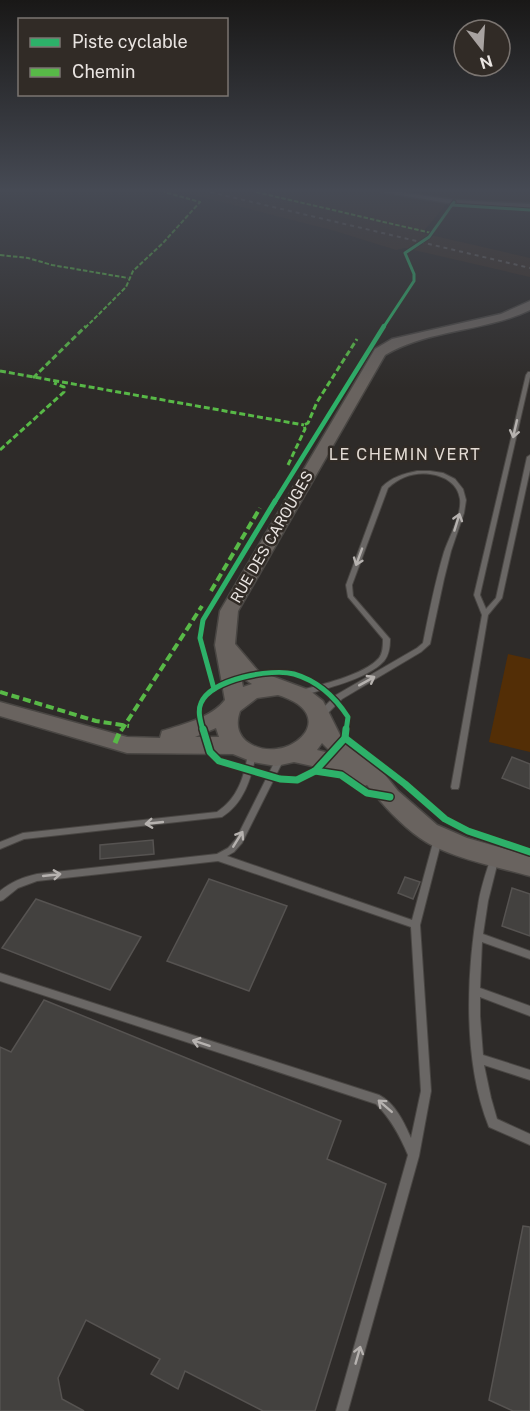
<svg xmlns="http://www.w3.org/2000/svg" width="530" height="1411" viewBox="0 0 530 1411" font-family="'Public Sans',sans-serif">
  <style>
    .built { fill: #3c3129 }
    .green { fill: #532e06 }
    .building { fill: #43413f; stroke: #565351; stroke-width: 1.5 }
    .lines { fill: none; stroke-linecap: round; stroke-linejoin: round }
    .service-casing { stroke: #494643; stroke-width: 2 }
    .minor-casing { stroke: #494643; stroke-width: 3 }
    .secondary-casing { stroke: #494643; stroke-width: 3 }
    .service { fill: #6a6765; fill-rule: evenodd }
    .minor { fill: #6a6765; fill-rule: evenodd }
    .secondary { fill: #69635f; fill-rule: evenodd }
    .rail { stroke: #656260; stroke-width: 2; stroke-dasharray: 4 4; stroke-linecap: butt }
    .quiet-far3 { stroke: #58b947; stroke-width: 2; stroke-dasharray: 4.5 2; stroke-linecap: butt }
    .quiet-far2 { stroke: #58b947; stroke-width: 3; stroke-dasharray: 6 3; stroke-linecap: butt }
    .quiet-far1 { stroke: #58b947; stroke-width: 4; stroke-dasharray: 8 4; stroke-linecap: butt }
    .quiet { stroke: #58b947; stroke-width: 5; stroke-dasharray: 10 5; stroke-linecap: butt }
    .cycleway-far3-casing { stroke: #312b26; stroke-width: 5 }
    .cycleway-far2-casing { stroke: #312b26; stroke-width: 7 }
    .cycleway-far1-casing { stroke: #312b26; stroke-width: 8 }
    .cycleway-casing { stroke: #312b26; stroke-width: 10 }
    .cycleway-far3 { stroke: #2db169; stroke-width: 3 }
    .cycleway-far2 { stroke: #2db169; stroke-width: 4.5 }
    .cycleway-far1 { stroke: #2db169; stroke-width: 5 }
    .cycleway { stroke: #2db169; stroke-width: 7 }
    .oneway { stroke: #b6b2af }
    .labels { text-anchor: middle; stroke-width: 5; stroke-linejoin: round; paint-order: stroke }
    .far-street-label { font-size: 15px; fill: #e9e4e1; stroke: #312b26 }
    .far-neighbourhood-label { font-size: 16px; letter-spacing: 1.5px; fill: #e4dcd5; stroke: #312b26 }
  </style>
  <rect width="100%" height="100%" fill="#2e2b29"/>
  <!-- built -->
  <polygon class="built" points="182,192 530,192 530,204 450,200 422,233 530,258 530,277 405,248 396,250 335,231"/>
  <!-- green -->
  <polygon class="green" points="508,654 530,659 530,752 489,742"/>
  <!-- building -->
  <g class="building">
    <polygon points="512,757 530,764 530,789 502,778"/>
    <polygon points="153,840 154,854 100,859 100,845"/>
    <polygon points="405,877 420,882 413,899 398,893"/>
    <polygon points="209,879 287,906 249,991 167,961"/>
    <polygon points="512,888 530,894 530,936 502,926"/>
    <polygon points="36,899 141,937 110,990 2,948"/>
    <polygon points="44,1000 341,1121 327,1159 386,1184 315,1411 263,1411 185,1371 178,1389 151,1374 160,1359 86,1320 58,1378 62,1399 84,1411 0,1411 0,1047 11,1052"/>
    <polygon points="523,1226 530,1227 530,1411 513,1411 489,1400"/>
  </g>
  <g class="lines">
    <!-- service casing -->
    <g class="service-casing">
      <g id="service">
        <polygon points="528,372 530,372 530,377 480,595 486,609 496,598 527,457 530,455 530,470 502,598 488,615 459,787 458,789 452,789 451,787 482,615 474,595 526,375"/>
        <path d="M417,471h13l13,2 12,6 8,10 3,11 -2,13 -13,38 -7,28 -14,65 -9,8 -79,47 -18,18h-6l-1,-2 1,-2 18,-18 81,-47 6,-5c6,-30 12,-61 21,-91 5,-15 18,-37 16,-53 -2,-15 -15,-23 -30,-25 -16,-2 -30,3 -42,14l-36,97 1,11 37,43c0,8 -1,16 -6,22 -16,18 -60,28 -83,35l-4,-3 1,-2c21,-6 67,-16 81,-33 4,-5 4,-13 4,-19l-35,-42 -2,-12 36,-98c10,-10 21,-13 35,-16z"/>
        <path d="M252,751l3,1 1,2c-5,25 -12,49 -34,63l-198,22 -24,10v-7l23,-9 194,-21c21,-14 27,-35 31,-58l1,-2z"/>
        <path d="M280,756l3,1 1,2 -42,84 -8,9 -7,4 185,64 22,-81 1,-2 3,-1 3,1 1,2 -22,86 11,166 -12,65 -71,255h-12l72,-256c-8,-19 -17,-36 -32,-51l-376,-123v-8l379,122c16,8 25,27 32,43l10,-47 -10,-164 -193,-66 -181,20 -19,7 -15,12 -3,1v-10c11,-9 23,-14 37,-17l180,-20 11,-6 8,-9 41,-82z"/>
        <path d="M495,853l3,1 1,3 -11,44 -5,33 47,17v8l-48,-17 -2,46 50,18v10l-50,-19v19l3,39 47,15v10l-46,-15 7,33 6,21 33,15v11l-41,-18c-26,-64 -23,-153 -11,-221 2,-16 8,-33 13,-49l1,-3z"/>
      </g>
    </g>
    <!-- minor casing -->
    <g class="minor-casing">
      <polygon id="minor" points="382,192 400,192 454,200 530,204 530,208 454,204"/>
    </g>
    <!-- secondary casing -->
    <g class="secondary-casing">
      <path id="secondary" d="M530,301v9c-46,22 -101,19 -145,45l-147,256 -3,33 23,27 51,19 14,11 17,34 37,30 21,26 39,34 30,13 63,18v20c-32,-9 -84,-19 -110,-38 -20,-14 -38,-34 -53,-53l-5,2 -8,-3 -28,-15 -32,-7 -18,4 -23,-4 -20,-8 -106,-1 -127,-37v-14l127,35 33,1 2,-7c22,-7 49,-13 63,-31l-10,-55 5,-34 155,-262 17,-10 109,-25zM241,677l11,7 -9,3zM278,695c69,21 5,75 -32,46 -9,-8 -10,-19 -6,-30l17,-13zM216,728l3,9h-24zM322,743l11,11 -16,-4z"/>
    </g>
    <!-- service -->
    <use href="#service" class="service"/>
    <!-- minor -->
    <use href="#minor" class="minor"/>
    <!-- secondary -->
    <use href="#secondary" class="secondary"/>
    <!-- rail -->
    <polyline class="rail" points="210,192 530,268"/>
    <!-- quiet-far3 -->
    <g class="quiet-far3">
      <polyline points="256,192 431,233"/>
      <polyline points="0,255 28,258 52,265 128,278"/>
      <polyline points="85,328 126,287 133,271 163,243 200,202 164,192"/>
    </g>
    <!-- quiet-far2 -->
    <g class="quiet-far2">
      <polyline points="0,371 304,425"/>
      <polyline points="33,378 86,326"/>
      <polyline points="0,450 64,392 64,387 54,383"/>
      <polyline points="288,465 305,429 304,425 308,423 317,402 357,339"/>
    </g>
    <!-- quiet-far1 -->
    <g class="quiet-far1">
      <polyline points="211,591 260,508"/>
      <polyline points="0,692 96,721 129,726"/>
      <polyline points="121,731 202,606"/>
    </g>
    <!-- quiet -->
    <polyline class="quiet" points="115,743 121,729"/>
    <!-- cycleway-far3 casing -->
    <g class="cycleway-far3-casing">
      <g id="cycleway-far3">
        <polyline points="452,205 530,210"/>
        <polyline points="383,328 414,281 414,274 405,253 429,237 454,202"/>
      </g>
    </g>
    <!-- cycleway-far2 casing -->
    <g class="cycleway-far2-casing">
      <polyline id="cycleway-far2" points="274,503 384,326"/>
    </g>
    <!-- cycleway-far1 casing -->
    <g class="cycleway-far1-casing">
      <g id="cycleway-far1">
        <polyline points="214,689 200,638 203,620 275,501"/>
        <path d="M203,731c-2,-9 -6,-19 -2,-28 10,-24 71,-35 93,-29 24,7 41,23 54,43l-2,14"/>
      </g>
    </g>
    <!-- cycleway casing -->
    <g class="cycleway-casing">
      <g id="cycleway">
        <polyline points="203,729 210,752 219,761 280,779 297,780 315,771 345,738 346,729"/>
        <polyline points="345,738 405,784 445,819 468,831 530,852"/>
        <polyline points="315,771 341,775 367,793 390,797"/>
      </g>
    </g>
    <!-- cycleway-far3 -->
    <use href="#cycleway-far3" class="cycleway-far3"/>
    <!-- cycleway-far2 -->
    <use href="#cycleway-far2" class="cycleway-far2"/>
    <!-- cycleway-far1 -->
    <use href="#cycleway-far1" class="cycleway-far1"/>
    <!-- cycleway -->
    <use href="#cycleway" class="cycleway"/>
  </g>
  <!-- one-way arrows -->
  <defs><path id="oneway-shaft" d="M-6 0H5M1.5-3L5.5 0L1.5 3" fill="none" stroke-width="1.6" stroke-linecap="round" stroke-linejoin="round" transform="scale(1.5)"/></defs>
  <g class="oneway">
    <use href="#oneway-shaft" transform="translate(515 429) rotate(103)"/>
    <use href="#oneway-shaft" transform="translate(457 522) rotate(-73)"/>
    <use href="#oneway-shaft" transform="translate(359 557) rotate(110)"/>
    <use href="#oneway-shaft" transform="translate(367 681) rotate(-29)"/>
    <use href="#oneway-shaft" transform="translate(154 823) rotate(174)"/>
    <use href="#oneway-shaft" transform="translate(238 839) rotate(-58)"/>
    <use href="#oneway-shaft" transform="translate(52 875) rotate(-6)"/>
    <use href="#oneway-shaft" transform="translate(201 1043) rotate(-162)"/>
    <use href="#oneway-shaft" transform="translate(385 1106) rotate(-139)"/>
    <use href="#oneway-shaft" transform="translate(358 1355) rotate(-74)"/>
  </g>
  <!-- sky -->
  <linearGradient id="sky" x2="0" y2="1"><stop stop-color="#191817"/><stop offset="0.49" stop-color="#464a54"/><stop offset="1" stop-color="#464a54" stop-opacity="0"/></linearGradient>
  <rect width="530" height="389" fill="url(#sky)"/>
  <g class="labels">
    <!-- far-street labels -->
    <g class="far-street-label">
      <text transform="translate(272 537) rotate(-60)" y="5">RUE DES CAROUGES</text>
    </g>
    <!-- far-neighbourhood labels -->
    <g class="far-neighbourhood-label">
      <text x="405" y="460">LE CHEMIN VERT</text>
    </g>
  </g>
  <!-- legend -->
  <rect x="18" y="18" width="210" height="78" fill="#312b26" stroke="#7b7571" stroke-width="1.5"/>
  <rect x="30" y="38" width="30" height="9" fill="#2db169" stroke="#7b7571" stroke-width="1.5"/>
  <text x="72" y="48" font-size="18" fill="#e9e4e1">Piste cyclable</text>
  <rect x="30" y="68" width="30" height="9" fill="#58b947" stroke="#7b7571" stroke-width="1.5"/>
  <text x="72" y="78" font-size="18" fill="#e9e4e1">Chemin</text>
  <!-- north arrow -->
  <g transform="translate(482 48) rotate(163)"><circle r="28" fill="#312b26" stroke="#7b7571" stroke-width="1.5"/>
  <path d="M0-4.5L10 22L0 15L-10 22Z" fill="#a8a3a1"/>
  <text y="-9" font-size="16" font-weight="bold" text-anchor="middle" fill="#e9e4e1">N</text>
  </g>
</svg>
